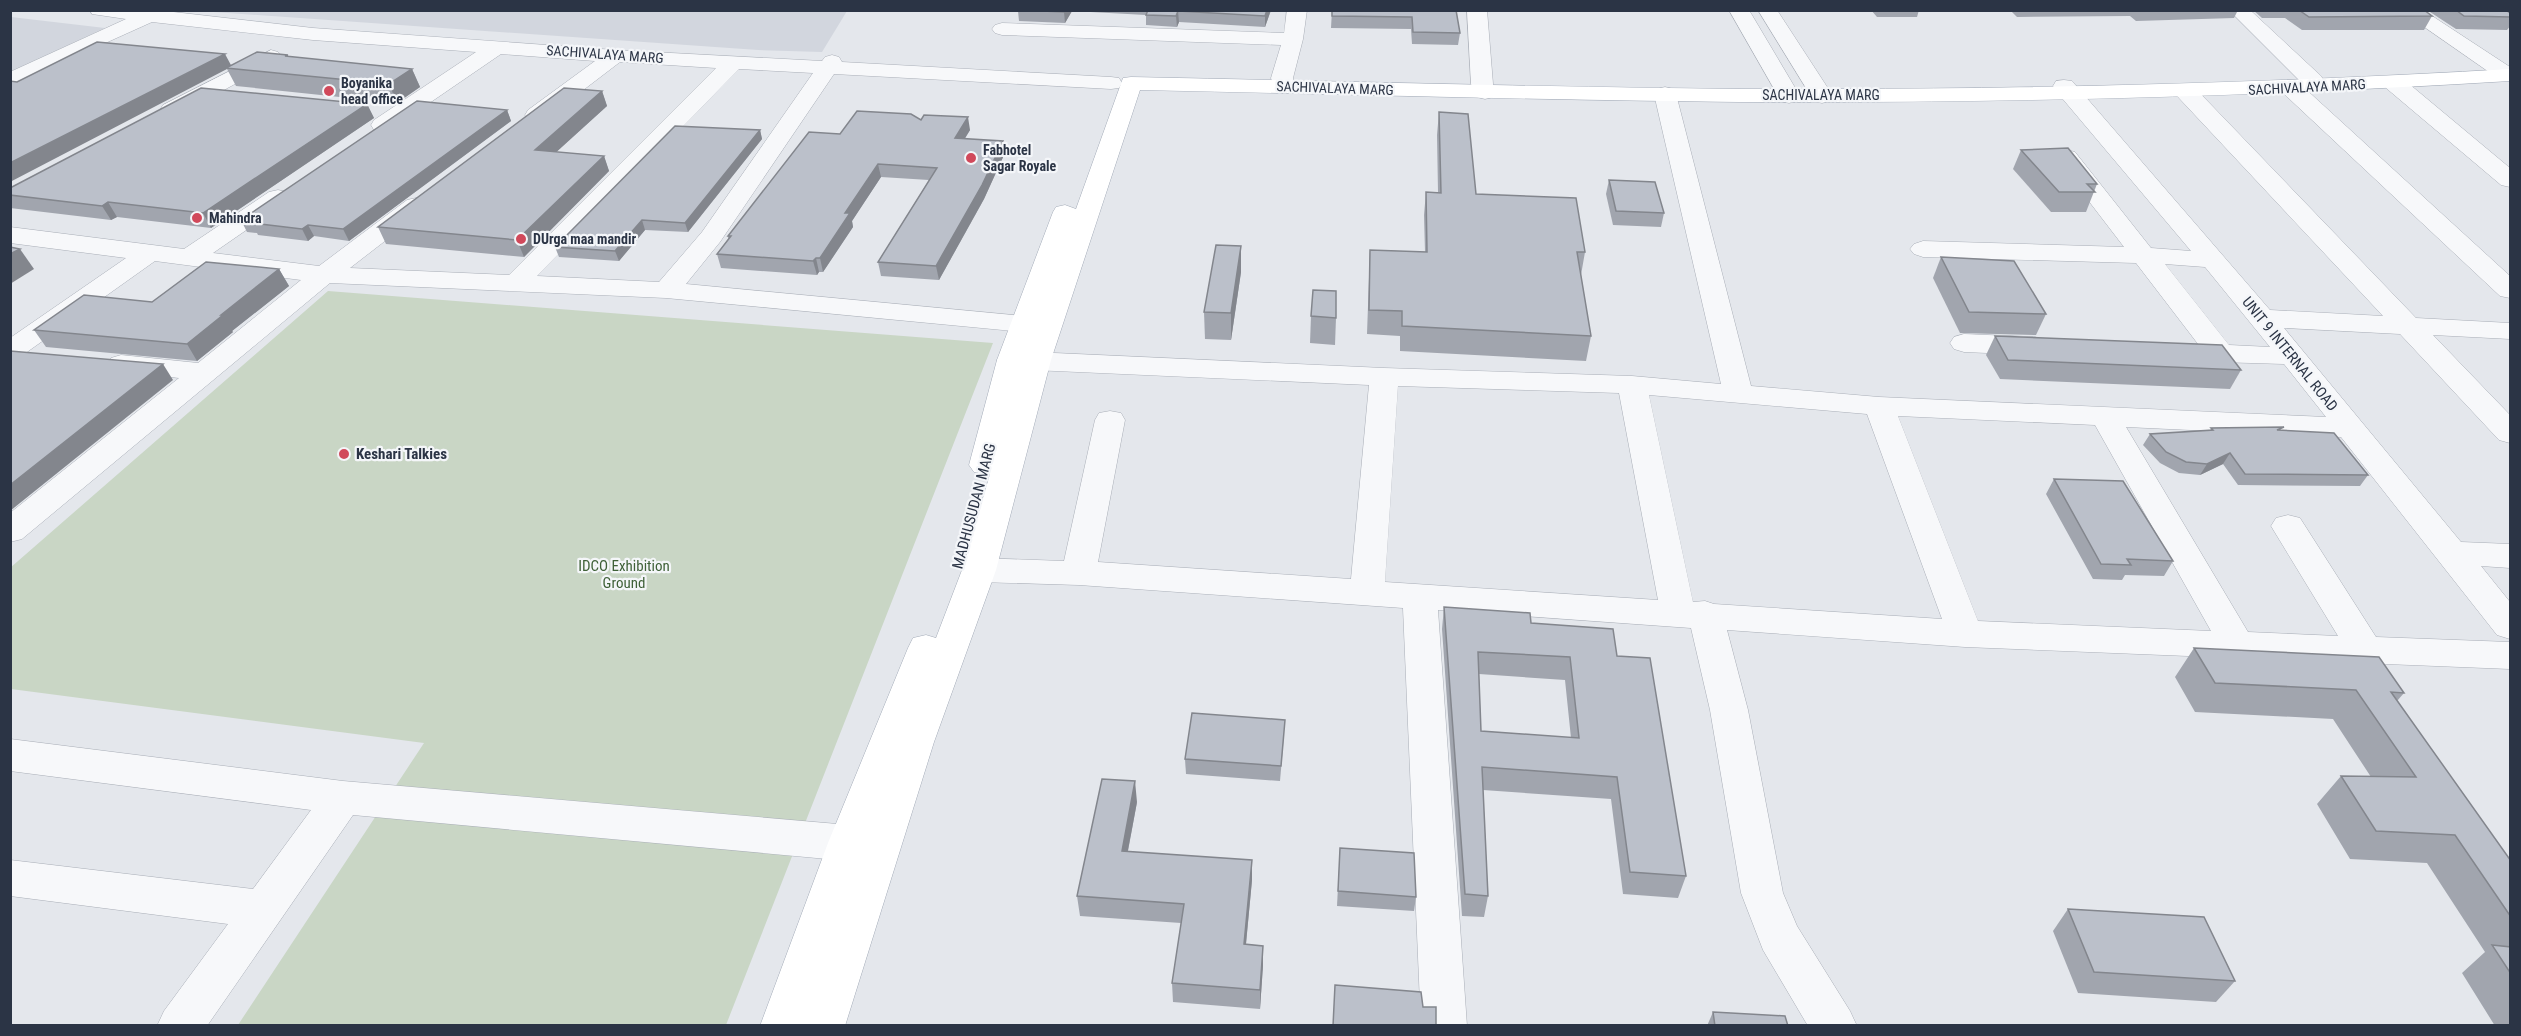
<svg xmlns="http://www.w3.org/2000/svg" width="2521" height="1036" viewBox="0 0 2521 1036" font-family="'Roboto Condensed',sans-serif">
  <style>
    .built { fill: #d2d6de }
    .green { fill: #c9d6c5 }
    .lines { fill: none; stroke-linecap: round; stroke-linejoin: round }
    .minor-casing { stroke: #a9aeb7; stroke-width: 1 }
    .major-casing { stroke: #a3abb8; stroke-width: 1 }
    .minor { fill: #f7f8fa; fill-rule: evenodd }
    .major { fill: #fff; fill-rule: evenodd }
    .wall { fill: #a1a5ae; fill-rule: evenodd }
    .shaded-wall { fill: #83868d }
    .building { fill: #bbc0ca; stroke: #83868d; stroke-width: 1.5; fill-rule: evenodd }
    .poi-dot { fill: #d1495b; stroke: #f4f6f9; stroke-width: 2 }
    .labels { text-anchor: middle; stroke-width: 4.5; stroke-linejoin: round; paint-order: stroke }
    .far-street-label { font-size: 14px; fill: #2b3445; stroke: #f4f6f9 }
    .far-poi-label { font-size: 14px; font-weight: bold; fill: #2b3445; stroke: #f4f6f9; text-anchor: start }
    .street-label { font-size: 15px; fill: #2b3445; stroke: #f4f6f9 }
    .poi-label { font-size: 15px; font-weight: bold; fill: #2b3445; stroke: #f4f6f9; text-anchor: start }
    .park-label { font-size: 15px; fill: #3f6138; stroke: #f4f6f9 }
  </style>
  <rect width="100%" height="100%" fill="#e4e7ec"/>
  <!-- built -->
  <g class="built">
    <polygon points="199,11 847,10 847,11 822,52 758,50"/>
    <polygon points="11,17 105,28 11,72"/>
  </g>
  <!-- green -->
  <polygon class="green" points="328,291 993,343 726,1025 238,1025 424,743 11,689 10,568"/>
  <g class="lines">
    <!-- minor casing -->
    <g class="minor-casing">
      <g id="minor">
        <path d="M90,10h66l157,18 302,22 207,11 3,-4 7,-2 7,2 3,5 269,15 8,1 3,5 -3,5 -8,1 -277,-15 -114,168 -34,42 338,32 10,2 4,6 -4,6 -10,2 -358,-34 -336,-15 -308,256 -12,3v-29l169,-135 -68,-8 -4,-6 4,-6 10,-3 77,8 103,-83 -146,-19 -135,96 -10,2v-21l116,-80 -116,-15v-16l174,22 85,-57 9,-2 9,2 3,5 -3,5 -74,51 106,13 88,-66 9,-2 9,2 3,5 -3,5 -75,58 159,7 207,-207 -96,-6 -76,58 -8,2 -8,-2 -3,-5 3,-5 67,-49 -94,-7 -111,76 -8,2 -8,-2 -3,-5 3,-5 102,-68 -163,-12 -161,-18 -142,64v-14l116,-53 -34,-5zM739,69l74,4 -111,159 -43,50 -122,-6z"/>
        <polygon points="1287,10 1307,10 1303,39 1293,78 1294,87 1291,92 1283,93 1275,92 1271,78 1281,45 1002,35 995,33 992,29 995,25 1002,23 1284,33"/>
        <polygon points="1467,10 1487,10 1493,84 1496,92 1493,97 1485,99 1477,97 1471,84"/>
        <polygon points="1729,10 1749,10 1800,96 1797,101 1789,103 1781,101"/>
        <polygon points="1758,10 1777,10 1833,96 1830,101 1822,103 1814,101"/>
        <polygon points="2229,10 2250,10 2321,76 2324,81 2321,86 2313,87 2305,86"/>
        <polygon points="2400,10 2423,10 2510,67 2510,81 2489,72"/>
        <polygon points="271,50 278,52 281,56 278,60 179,115 171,117 163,115 160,110 163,105"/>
        <polygon points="2394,77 2402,78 2510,168 2510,187 2501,185 2386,88 2383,83 2386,78"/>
        <path d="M2064,80l8,1 198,229 113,6 -205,-219 -3,-5 3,-5 8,-2 8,2 222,231 94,5v16l-77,-4 77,80v28l-11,-3 -99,-106 -116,-6 177,214 49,2v24l-29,-2 29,36v37l-13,-4 -156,-198 -215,-10 122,205 90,4 -67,-110 5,-8 12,-3 12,3 76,119 134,5v27l-545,-22 -238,-17 21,80 35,183 14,33 53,85 7,15h-49l-45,-76 -22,-57 -31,-183 -19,-82 -253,-18 29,416h-46l-18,-418 -324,-23 -100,-3 -12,-4 -5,-8 5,-8 12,-4 85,3 31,-141 4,-7 11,-2 11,2 4,7 -27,142 253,17 18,-194 -358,-16 -10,-3 -4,-6 4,-6 10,-3 373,17 248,8 89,8 -67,-290 3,-5 8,-2 8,2 3,5 75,292 128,11 447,20 -42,-53 -99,-3 -10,-3 -4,-6 4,-6 23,-2 -62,-81 -213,-6 -9,-3 -4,-5 4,-5 9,-3 201,6 -69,-90 4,-5 8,-2 8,2 76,96 40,3 -135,-160 -3,-5 3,-5zM2165,264l40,3 65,80 -41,-2zM1398,386l221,7 39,207 -273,-18zM1649,395l218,19 75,205 -228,-15 -9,-3 -12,1zM1898,416l197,9 116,206 -233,-10z"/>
        <polygon points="2291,82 2299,83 2510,276 2510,298 2500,296 2283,93 2280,88 2283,83"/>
        <polygon points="1964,334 2035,337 2045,340 2049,346 2045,352 2035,355 1964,352 1954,349 1950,343 1954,337"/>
        <polygon points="10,739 343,781 849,825 864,831 870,843 864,855 849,861 353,815 207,1026 157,1026 164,1011 228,924 10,896 10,860 253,889 311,810 10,771"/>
      </g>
    </g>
    <!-- major casing -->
    <g class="major-casing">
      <path id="major" d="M2510,69v12c-257,16 -514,22 -771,21 -200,-2 -400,-8 -599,-12l-89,270 -55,210 -62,172 -89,284h-85l68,-183 80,-195 5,-10 13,-3 10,3 26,-68 28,-96 -16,-2 -5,-7 28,-105 56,-148 3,-5 9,-2 11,4 47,-131 8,-1c203,4 407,10 610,12 257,1 513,-5 769,-20z"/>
    </g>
    <!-- minor -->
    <use href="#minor" class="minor"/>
    <!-- major -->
    <use href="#major" class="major"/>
  </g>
  <!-- wall -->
  <g class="wall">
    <polygon points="1271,10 1265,27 1179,22 1177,27 1146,25 1146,15 1072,11 1065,23 1019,21 1018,11"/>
    <polygon points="1332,10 1456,10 1460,33 1458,45 1412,44 1411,29 1331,28"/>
    <polygon points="1871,10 1919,10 1917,17 1877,17"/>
    <polygon points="2010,10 2238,10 2234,18 2136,21 2130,16 2017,17"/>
    <polygon points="2253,10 2424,10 2432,16 2424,30 2302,30 2285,18 2262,18"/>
    <polygon points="2427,10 2506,10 2511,14 2511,25 2507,30 2456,29"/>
    <polygon points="289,57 412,69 420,87 397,103 236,86 227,69 17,82 231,65"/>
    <polygon points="602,91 607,106 556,152 604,156 609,171 524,257 386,244 378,227"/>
    <polygon points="367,104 374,118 211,228 117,217 111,220 10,208 10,188"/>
    <polygon points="507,110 511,121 349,241 314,236 308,241 258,235 257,233 247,232 241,220"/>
    <polygon points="1439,112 1476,194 1585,252 1581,275 1591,336 1586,361 1400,351 1400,336 1367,334 1370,250 1425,252 1424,215 1426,192 1438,192 1437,135"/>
    <polygon points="760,130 762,139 688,232 645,230 619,261 559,257 555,247"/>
    <polygon points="970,130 964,139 1003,141 1004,155 984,199 939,280 881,276 878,262 929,180 881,177 852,221 853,227 823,272 819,272 817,275 721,268 717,254 728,239 728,236 840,134"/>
    <polygon points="2021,150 2097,184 2086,212 2051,212 2013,169"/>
    <polygon points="1609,180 1664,213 1661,227 1613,225 1606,194"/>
    <polygon points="1241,246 1241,272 1231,340 1205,339 1204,312"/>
    <polygon points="1941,257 2046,314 2036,335 1960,333 1933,278"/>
    <polygon points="279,269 289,286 232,331 233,332 197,361 46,347 34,330 152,302"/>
    <polygon points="1311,316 1336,318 1335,345 1310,343"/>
    <polygon points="1995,336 2241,370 2230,389 2000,379 1986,355"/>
    <polygon points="2211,428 2281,431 2368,475 2360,486 2238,485 2223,464 2200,475 2179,473 2160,463 2143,445 2150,434 2210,431"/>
    <polygon points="2054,479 2173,561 2164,576 2125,575 2122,580 2093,579 2046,494"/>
    <path d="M1444,607l87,16 86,33 69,220 -8,22 -55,-4 -12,-95 -128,-9 5,106 -4,21 -22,-1 -20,-287zM1479,674l86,6 6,58 -90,-7z"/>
    <polygon points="2194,648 2404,693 2397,701 2511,861 2511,1026 2495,1026 2462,973 2485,952 2427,863 2350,859 2317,804 2341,776 2371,777 2333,719 2195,712 2175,677"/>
    <polygon points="1284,735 1280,781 1186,774 1185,759"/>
    <polygon points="1137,802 1128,851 1252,880 1246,944 1263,946 1263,965 1260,1009 1173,1002 1172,983 1181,923 1080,916 1077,896"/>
    <polygon points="1340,848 1416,897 1414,911 1337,906"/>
    <polygon points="2068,909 2235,981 2216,1002 2078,993 2053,931"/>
    <polygon points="1713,1012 1788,1026 1707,1026"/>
  </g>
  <!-- shaded-wall -->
  <g class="shaded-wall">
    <polygon points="1065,10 1072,10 1072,11 1065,23 1064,12"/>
    <polygon points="1267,10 1271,10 1265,27 1265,16"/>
    <polygon points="1178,11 1179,22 1177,27 1176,16"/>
    <polygon points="225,54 232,67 226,68 227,69 10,182 10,163"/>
    <polygon points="412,69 420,87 397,103 389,84"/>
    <polygon points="602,91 607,106 541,166 535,150"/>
    <polygon points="367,104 374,118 211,228 203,213"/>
    <polygon points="507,110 511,121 349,241 343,229"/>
    <polygon points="968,117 970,130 957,152 955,138"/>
    <polygon points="760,130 762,139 688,232 685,223"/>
    <polygon points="1003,141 1004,155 984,199 939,280 936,266"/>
    <polygon points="604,156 609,171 524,257 517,240"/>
    <polygon points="878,164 881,177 852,221 853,227 823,272 820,258 845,213"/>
    <polygon points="108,202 117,217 111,220 102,206"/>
    <polygon points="642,220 645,230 619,261 615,251"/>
    <polygon points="308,225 314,236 308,241 302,229"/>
    <polygon points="1241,246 1241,272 1231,340 1231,313"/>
    <polygon points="20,249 34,269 10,284 10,254"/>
    <polygon points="816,258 819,272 817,275 813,261"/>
    <polygon points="279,269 289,286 232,331 233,332 197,361 187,344 221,315"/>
    <polygon points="163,364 173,380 10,511 10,485"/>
    <polygon points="2230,453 2223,464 2200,475 2207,464"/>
    <polygon points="1135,781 1137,802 1124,871 1122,851"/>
    <polygon points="1252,860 1252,880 1244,964 1244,944"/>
    <polygon points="1263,946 1263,965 1260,1009 1260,990"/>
  </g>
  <!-- building -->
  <g class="building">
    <polygon points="1018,10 1065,10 1064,12"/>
    <polygon points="1148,10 1267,10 1265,16 1178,11 1176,16 1146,15"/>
    <polygon points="1332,10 1456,10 1460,33 1413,32 1412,17 1332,16"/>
    <polygon points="2299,10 2424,10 2432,16 2309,17"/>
    <polygon points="2456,10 2506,10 2511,14 2511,17 2464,16"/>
    <polygon points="97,42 225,54 10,163 10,81 17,82"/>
    <polygon points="257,52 288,55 285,56 412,69 389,84 226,68"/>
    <polygon points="201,88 367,104 203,213 108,202 102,206 10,195 10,188"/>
    <polygon points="564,88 602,91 535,150 604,156 517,240 378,227"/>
    <polygon points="417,101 507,110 343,229 308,225 302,229 251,223 253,222 241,220"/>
    <polygon points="857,111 911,114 921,120 924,115 968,117 955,138 1003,141 982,185 936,266 878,262 937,168 878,164 845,213 850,213 820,258 816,258 813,261 717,254 731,236 728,236 809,132 840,134"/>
    <polygon points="1439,112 1468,114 1476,194 1576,198 1585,252 1577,252 1591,336 1402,326 1402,311 1369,310 1370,250 1427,252 1426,192 1441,193"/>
    <polygon points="675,126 760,130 685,223 642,220 615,251 555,247"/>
    <polygon points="2068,148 2097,184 2087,184 2095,192 2059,192 2021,150"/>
    <polygon points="1609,180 1655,182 1664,213 1616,211"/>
    <polygon points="1216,245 1241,246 1231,313 1204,312"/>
    <polygon points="10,247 20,249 10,254"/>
    <polygon points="1941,257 2014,261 2046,314 1969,312"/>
    <polygon points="206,262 279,269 221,315 223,315 187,344 34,330 84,295 152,302"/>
    <polygon points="1313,290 1336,291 1336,318 1311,316"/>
    <polygon points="1995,336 2222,345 2241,370 2008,360"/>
    <polygon points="10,351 163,364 10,485"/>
    <polygon points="2284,427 2277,430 2334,433 2368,475 2245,474 2230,453 2207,464 2186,462 2166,452 2150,434 2213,430 2211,428"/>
    <polygon points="2054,479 2123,481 2173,561 2127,559 2131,565 2101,564"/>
    <path d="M1444,607l86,6 1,10 82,6 4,27 33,2 36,218 -56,-4 -13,-95 -135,-10 6,129 -23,-2zM1478,652l92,5 9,81 -98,-7z"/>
    <polygon points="2194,648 2379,657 2404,693 2391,692 2511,861 2511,917 2455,835 2376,831 2341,776 2416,777 2356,690 2215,683"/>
    <polygon points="1192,713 1285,720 1281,766 1185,759"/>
    <polygon points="1102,779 1135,781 1122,851 1252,860 1244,944 1263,946 1260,990 1172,983 1184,904 1077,896"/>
    <polygon points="1340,848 1414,853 1416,897 1338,891"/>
    <polygon points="2068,909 2204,917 2235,981 2094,972"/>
    <polygon points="2492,945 2511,947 2511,974"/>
    <polygon points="1335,985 1421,992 1423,1007 1436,1007 1436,1026 1333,1026"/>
    <polygon points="1713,1012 1785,1016 1788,1026 1715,1026"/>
  </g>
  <!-- markers -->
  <g class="poi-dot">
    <circle cx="329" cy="91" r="6"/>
    <circle cx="971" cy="158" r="6"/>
    <circle cx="197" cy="218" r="6"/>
    <circle cx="521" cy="239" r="6"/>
    <circle cx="344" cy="454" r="6"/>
  </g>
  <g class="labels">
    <!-- far-street labels -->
    <g class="far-street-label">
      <text transform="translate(605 54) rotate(4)" y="5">SACHIVALAYA MARG</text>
      <text transform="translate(2307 87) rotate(-3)" y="5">SACHIVALAYA MARG</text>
      <text transform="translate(1335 88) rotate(2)" y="5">SACHIVALAYA MARG</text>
      <text x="1821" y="100">SACHIVALAYA MARG</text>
    </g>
    <!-- far-poi labels -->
    <g class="far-poi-label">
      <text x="341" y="88">Boyanika<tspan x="341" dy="16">head office</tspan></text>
      <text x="983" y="155">Fabhotel<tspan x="983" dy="16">Sagar Royale</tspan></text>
      <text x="209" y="223">Mahindra</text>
      <text x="533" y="244">DUrga maa mandir</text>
    </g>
    <!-- street labels -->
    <g class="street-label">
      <text transform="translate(2290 354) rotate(51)" y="5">UNIT 9 INTERNAL ROAD</text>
      <text transform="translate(974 506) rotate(-75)" y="5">MADHUSUDAN MARG</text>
    </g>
    <!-- poi labels -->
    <g class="poi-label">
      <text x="356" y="459">Keshari Talkies</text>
    </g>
    <!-- park labels -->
    <g class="park-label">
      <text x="624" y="571">IDCO Exhibition<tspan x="624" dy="17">Ground</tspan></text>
    </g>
  </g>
  <!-- border -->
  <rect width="2521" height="1036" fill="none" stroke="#2b3445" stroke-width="24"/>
</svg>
